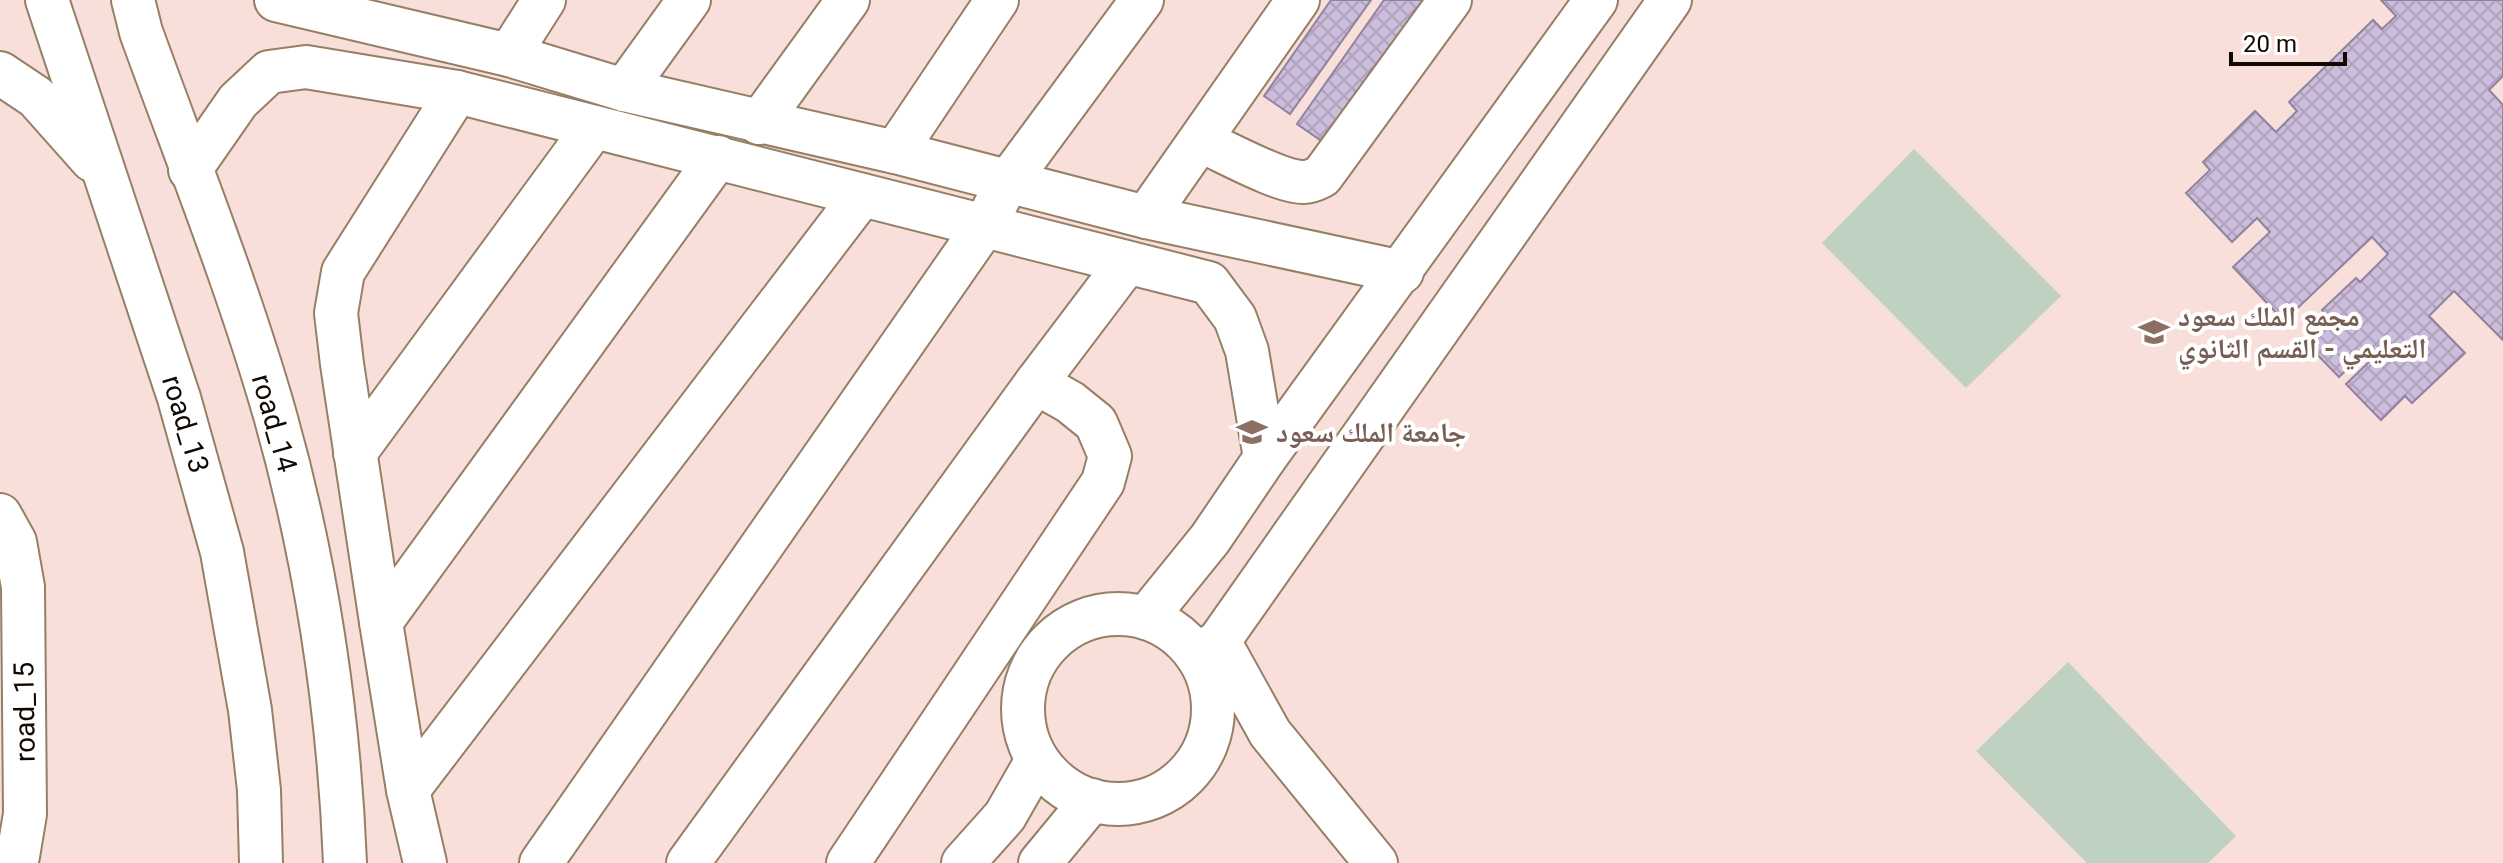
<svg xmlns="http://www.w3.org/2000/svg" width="2503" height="863" viewBox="0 0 2503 863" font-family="Roboto,'Noto Naskh Arabic',sans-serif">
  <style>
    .education { fill: #f9dfd9 }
    .green { fill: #bfd1c0 }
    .building { fill: url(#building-cross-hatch); stroke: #9183a0; stroke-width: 2 }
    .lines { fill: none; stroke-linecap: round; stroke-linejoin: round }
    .minor-casing { stroke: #967f65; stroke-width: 46 }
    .minor { stroke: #fff; stroke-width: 42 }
    .labels { text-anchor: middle; stroke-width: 8; stroke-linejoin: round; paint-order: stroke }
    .education-label { font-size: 28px; font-weight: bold; fill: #785e54; stroke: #fff; text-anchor: start }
    .street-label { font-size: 28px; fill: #110903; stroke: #fff }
  </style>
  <defs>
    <pattern id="building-cross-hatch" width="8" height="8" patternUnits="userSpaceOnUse" patternTransform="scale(2)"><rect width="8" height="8" fill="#ccbddc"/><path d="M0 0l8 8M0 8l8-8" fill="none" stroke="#aea1bb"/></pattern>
  </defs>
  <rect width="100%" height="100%" fill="#fceddc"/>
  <!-- education -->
  <rect class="education" x="0" y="0" width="2503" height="863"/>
  <!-- green -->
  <g class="green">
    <polygon points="1914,149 2061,296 1966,388 1822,243"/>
    <polygon points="2068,662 2236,836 2208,863 2087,863 1976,751"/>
  </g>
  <!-- building -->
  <g class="building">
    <polygon points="1331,0 1371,0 1290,114 1264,96"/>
    <polygon points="1384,0 1423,0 1323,142 1297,124"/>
    <polygon points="2381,0 2503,0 2503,76 2489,90 2503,105 2503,340 2454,291 2429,316 2465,353 2412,403 2405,396 2381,420 2346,384 2371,360 2364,353 2339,377 2305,342 2329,318 2322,310 2356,278 2360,282 2388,254 2372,237 2284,321 2233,267 2270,232 2257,218 2232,242 2186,193 2210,170 2203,162 2255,111 2276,132 2297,111 2289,102 2373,20 2382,29 2396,16"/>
  </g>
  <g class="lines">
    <!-- minor casing -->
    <g class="minor-casing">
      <g id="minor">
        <polyline points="47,0 179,398 222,552 250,710 259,790 261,863"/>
        <path d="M133,0l8,32c46,127 97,254 134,383 41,145 64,298 70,448"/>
        <polyline points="276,0 509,55 624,90 895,152 1146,217 1402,272"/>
        <polyline points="509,55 544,0"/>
        <polyline points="0,73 36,97 92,160"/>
        <polyline points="624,90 689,0"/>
        <polyline points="759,123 848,0"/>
        <path d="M1201,141c23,10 80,42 103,41 7,0 12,-3 18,-6l128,-176"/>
        <polyline points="895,152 997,0"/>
        <polyline points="190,170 238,101 269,72 306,67 457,92 1209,283 1235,318 1247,351 1265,458"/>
        <polyline points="1146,217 1298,0"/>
        <polyline points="355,453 594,127"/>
        <polyline points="0,515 15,542 23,587 25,814 18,856 13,863"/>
        <circle cx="1118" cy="709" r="95"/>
        <polyline points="1146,618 1210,539 1265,458 1596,0"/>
        <polyline points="381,622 718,157"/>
        <polyline points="1219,641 1270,733 1376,863"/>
        <polyline points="1197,656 1219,641 1670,0"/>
        <polyline points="408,790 862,195"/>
        <polyline points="425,863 408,790 381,622 342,364 336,313 343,272 457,92"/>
        <polyline points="541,863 985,225 1007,183 1142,0"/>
        <polyline points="688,863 1036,383 1126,264"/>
        <polyline points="848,863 1103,482 1110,456 1096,423 1070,402 1036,383"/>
        <polyline points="963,863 1005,816 1037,760"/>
        <polyline points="1040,863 1092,800"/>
      </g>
    </g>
    <!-- minor -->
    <use href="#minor" class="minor"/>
  </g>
  <!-- icons -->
  <defs>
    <g id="school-bare" transform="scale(2.4)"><path d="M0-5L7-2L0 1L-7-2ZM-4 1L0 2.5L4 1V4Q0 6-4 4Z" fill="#8d6e63" stroke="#fff" stroke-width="2.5" paint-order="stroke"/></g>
    <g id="university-bare" transform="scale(2.4)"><path d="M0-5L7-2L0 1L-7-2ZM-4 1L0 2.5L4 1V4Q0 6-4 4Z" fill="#8d6e63" stroke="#fff" stroke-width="2.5" paint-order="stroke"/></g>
  </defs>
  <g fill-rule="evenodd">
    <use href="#school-bare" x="2154" y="332"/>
    <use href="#university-bare" x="1252" y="432"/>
  </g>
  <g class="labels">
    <!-- education labels -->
    <g class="education-label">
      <text x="2178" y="326">مجمع الملك سعود<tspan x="2178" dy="32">التعليمي - القسم الثانوي</tspan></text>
      <text x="1276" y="442">جامعة الملك سعود</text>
    </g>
    <!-- street labels -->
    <g class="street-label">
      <text transform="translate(275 423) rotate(74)" y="10">road_14</text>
      <text transform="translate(186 424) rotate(73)" y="10">road_13</text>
      <text transform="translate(24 712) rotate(-91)" y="10">road_15</text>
    </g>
  </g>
  <!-- scale -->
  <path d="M2231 52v12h114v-12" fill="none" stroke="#110903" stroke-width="4"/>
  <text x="2243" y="52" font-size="24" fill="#110903" stroke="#ffffff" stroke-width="6" paint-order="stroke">20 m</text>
</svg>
